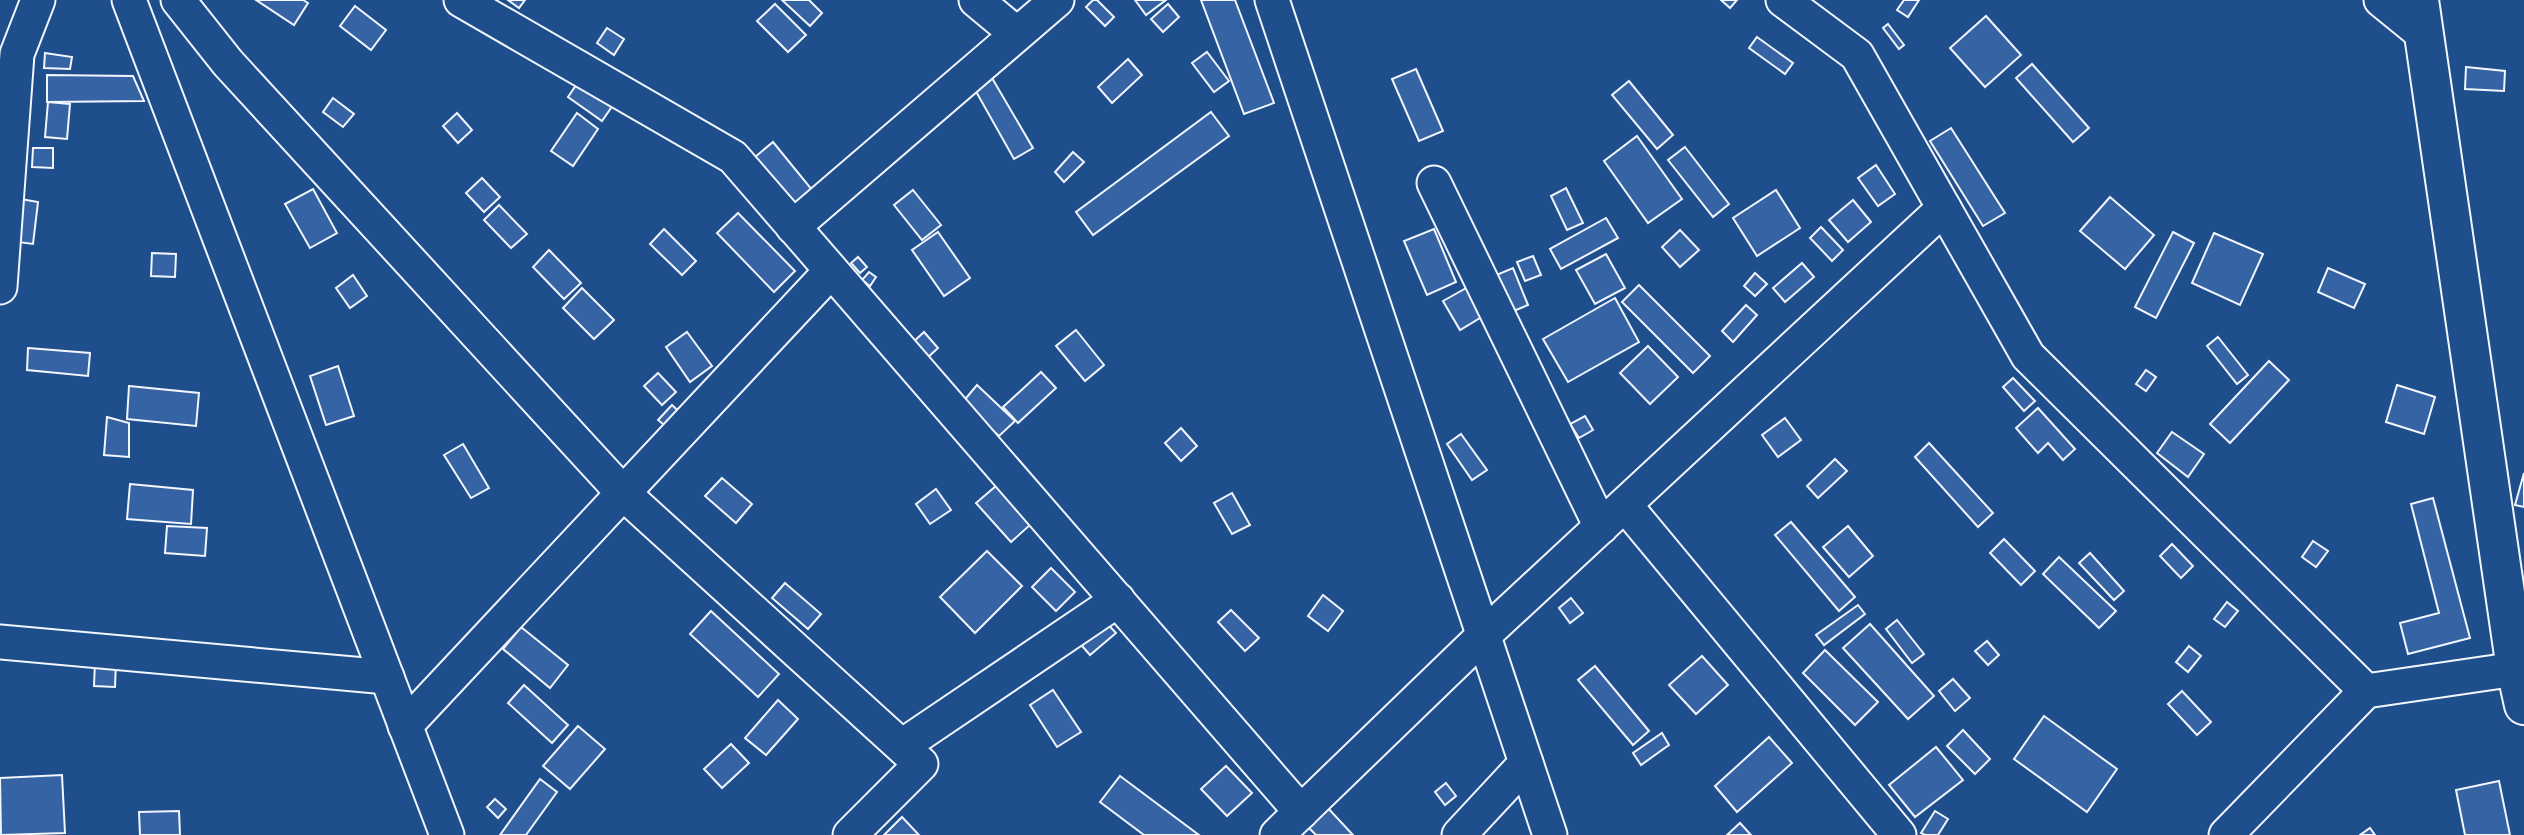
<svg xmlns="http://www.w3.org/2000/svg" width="2524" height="835" viewBox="0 0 2524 835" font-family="Manrope,sans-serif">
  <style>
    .building { fill: #3563a3; stroke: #f2f6ff; stroke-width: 2 }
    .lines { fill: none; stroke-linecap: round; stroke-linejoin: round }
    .street-casing { stroke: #f2f6ff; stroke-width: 37 }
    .secondary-casing { stroke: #f2f6ff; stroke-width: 42 }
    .street { stroke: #1f4e8c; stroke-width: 33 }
    .secondary { stroke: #1f4e8c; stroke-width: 38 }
  </style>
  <rect width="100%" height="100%" fill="#1f4e8c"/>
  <!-- building -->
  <g class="building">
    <polygon points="256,0 303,0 308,3 294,25"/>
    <polygon points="508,0 525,0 519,8"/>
    <polygon points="782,0 809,0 822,13 810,26"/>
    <polygon points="1093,0 1097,0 1114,17 1105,26 1086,7"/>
    <polygon points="1135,0 1166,0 1146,15"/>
    <polygon points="1201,0 1235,0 1274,103 1244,114"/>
    <polygon points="1721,0 1737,0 1730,8"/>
    <polygon points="1904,0 1919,0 1908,17 1897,10"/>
    <polygon points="775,4 806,35 788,52 757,21"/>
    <polygon points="1168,4 1179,17 1163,32 1151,19"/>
    <polygon points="355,6 386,30 371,50 340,26"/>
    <polygon points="1986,16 2021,55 1985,87 1950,48"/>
    <polygon points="1888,24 1904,45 1899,49 1883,28"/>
    <polygon points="607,28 624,39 614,55 597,43"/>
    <polygon points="1757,37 1793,63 1785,74 1749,48"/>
    <polygon points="1207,52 1229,81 1214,92 1192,63"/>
    <polygon points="45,53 72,57 70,69 44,68"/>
    <polygon points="1128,59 1142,75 1112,103 1098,87"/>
    <polygon points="2032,64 2089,128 2073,142 2016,78"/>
    <polygon points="2466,67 2505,71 2504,91 2465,89"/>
    <polygon points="1416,69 1443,131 1419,141 1392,79"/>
    <polygon points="47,75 133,76 144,101 47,102"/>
    <polygon points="992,78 1033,148 1014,159 974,88"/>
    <polygon points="579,81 613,105 602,121 568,97"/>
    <polygon points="1629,81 1673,135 1657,149 1612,95"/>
    <polygon points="333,98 354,114 343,127 323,112"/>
    <polygon points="48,102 70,104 67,139 45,137"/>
    <polygon points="1211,112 1229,136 1093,235 1076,212"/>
    <polygon points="457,113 472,130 458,143 443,126"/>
    <polygon points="577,113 598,129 573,166 551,151"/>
    <polygon points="1951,128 2005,213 1983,226 1930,141"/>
    <polygon points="1637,136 1682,199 1648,223 1604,161"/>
    <polygon points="773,142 813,191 796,205 755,157"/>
    <polygon points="1685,147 1729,204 1713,217 1668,160"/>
    <polygon points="33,148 53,148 53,168 32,167"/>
    <polygon points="1073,152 1084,162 1064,182 1055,172"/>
    <polygon points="1876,165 1895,194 1878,206 1858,178"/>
    <polygon points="482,178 500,197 484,212 466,193"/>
    <polygon points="1566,188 1583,223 1567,230 1551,196"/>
    <polygon points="313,189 337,233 310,248 285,204"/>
    <polygon points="913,190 941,225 922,240 894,205"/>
    <polygon points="1776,190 1800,228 1757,256 1733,218"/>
    <polygon points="2110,197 2154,235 2125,269 2080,231"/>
    <polygon points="15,198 38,202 33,244 10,241"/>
    <polygon points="1853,200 1871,222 1848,242 1829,220"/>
    <polygon points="499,205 527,234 511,248 484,220"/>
    <polygon points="738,213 795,271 774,292 717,233"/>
    <polygon points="1606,218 1618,238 1561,269 1550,249"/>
    <polygon points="1821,227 1843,250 1832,261 1810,238"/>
    <polygon points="664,229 696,261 682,275 650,244"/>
    <polygon points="1434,229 1456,282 1427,295 1404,241"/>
    <polygon points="1680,230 1699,250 1680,267 1662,247"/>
    <polygon points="938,232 970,278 944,296 912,250"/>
    <polygon points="2173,232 2194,243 2156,318 2135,307"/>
    <polygon points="2214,233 2263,254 2240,305 2192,283"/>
    <polygon points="549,250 581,283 564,299 533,267"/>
    <polygon points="152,253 176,254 175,277 151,276"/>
    <polygon points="1606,254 1625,288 1595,304 1576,270"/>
    <polygon points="1533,256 1541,275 1525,281 1517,262"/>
    <polygon points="858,257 867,267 860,273 851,263"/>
    <polygon points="1802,263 1814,277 1785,302 1773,288"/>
    <polygon points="1513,268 1528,305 1509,313 1494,276"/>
    <polygon points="2328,268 2365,284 2354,308 2318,292"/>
    <polygon points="869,272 876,277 870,286 862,280"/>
    <polygon points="1755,273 1767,284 1755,296 1744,286"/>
    <polygon points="353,275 367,296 350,308 336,288"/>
    <polygon points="1639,285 1710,356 1693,373 1622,302"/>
    <polygon points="1468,287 1485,315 1460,330 1443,301"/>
    <polygon points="582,288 614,320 594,339 563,308"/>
    <polygon points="1615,298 1639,342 1568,382 1543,339"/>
    <polygon points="1746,305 1757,315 1733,342 1722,331"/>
    <polygon points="1076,330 1104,365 1085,381 1056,346"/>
    <polygon points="687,332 712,366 690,382 666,347"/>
    <polygon points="924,332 938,348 926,359 911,344"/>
    <polygon points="2218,337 2248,375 2237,384 2207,346"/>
    <polygon points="1648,346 1678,377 1650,404 1620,373"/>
    <polygon points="28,348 90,353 88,376 27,370"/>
    <polygon points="2269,361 2289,380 2230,443 2210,424"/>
    <polygon points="338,366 354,416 326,425 310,376"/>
    <polygon points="2146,370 2156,377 2146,391 2136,384"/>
    <polygon points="1041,372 1056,388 1018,423 1003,407"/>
    <polygon points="658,373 676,392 662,405 644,386"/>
    <polygon points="2013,378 2035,401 2024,411 2003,387"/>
    <polygon points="977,385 1015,421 999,436 962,403"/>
    <polygon points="2397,385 2435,397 2424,434 2386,422"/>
    <polygon points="129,386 199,393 196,426 127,419"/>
    <polygon points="672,405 688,420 675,434 658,420"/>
    <polygon points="2038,408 2075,449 2063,460 2048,443 2038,453 2016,428"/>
    <polygon points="1585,416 1593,430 1579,438 1570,424"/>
    <polygon points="107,417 129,423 129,457 104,455"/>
    <polygon points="1785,418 1801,440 1778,457 1762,435"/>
    <polygon points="1181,428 1197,446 1181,461 1165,443"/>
    <polygon points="2172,432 2204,454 2188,477 2157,453"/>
    <polygon points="1461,434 1487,470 1472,480 1447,444"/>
    <polygon points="1929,443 1993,513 1978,527 1915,457"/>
    <polygon points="463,444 489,488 471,498 444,455"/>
    <polygon points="1835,459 1847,471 1818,498 1807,486"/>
    <polygon points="2524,473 2524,507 2515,505"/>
    <polygon points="722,478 752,504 736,523 705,496"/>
    <polygon points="130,484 193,490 191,524 127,519"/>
    <polygon points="996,486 1030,525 1011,542 976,503"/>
    <polygon points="936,489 951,510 930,524 916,504"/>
    <polygon points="1232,493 1250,525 1232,534 1214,503"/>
    <polygon points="2433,498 2470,638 2408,654 2400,623 2439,613 2411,504"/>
    <polygon points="1791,522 1855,597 1839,611 1775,535"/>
    <polygon points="167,526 207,528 205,556 165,553"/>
    <polygon points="1848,526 1873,556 1849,577 1823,547"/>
    <polygon points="2004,539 2035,571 2021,585 1990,553"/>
    <polygon points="2313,541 2328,551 2316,567 2302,557"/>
    <polygon points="2172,544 2193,566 2181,578 2160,556"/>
    <polygon points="987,551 1022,586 975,633 940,597"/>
    <polygon points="2090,553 2124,591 2114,600 2079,563"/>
    <polygon points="2059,557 2116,611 2099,628 2043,574"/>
    <polygon points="1051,568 1075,592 1056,611 1032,587"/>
    <polygon points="785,583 821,614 808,629 772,598"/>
    <polygon points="1323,595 1343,611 1328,631 1308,616"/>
    <polygon points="1571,598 1583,613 1570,623 1559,608"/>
    <polygon points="2227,602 2238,611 2225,627 2214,619"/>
    <polygon points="1858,605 1865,614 1824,645 1816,635"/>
    <polygon points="1231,610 1259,638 1245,651 1218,622"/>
    <polygon points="711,611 779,674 758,697 690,634"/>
    <polygon points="1101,617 1116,633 1090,655 1076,639"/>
    <polygon points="1897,620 1924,654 1912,663 1886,629"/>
    <polygon points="1870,624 1934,696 1908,719 1843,648"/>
    <polygon points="521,627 568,665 550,688 503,649"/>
    <polygon points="1987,641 1999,655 1988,665 1975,651"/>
    <polygon points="2189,646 2201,656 2188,672 2176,662"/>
    <polygon points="1825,650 1878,702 1855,725 1803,673"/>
    <polygon points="1702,656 1728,685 1696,714 1669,685"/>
    <polygon points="95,660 116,661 115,687 94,686"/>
    <polygon points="1595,666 1649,731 1633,745 1578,680"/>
    <polygon points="1953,679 1970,698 1955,711 1939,691"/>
    <polygon points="524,685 568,725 552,743 508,703"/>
    <polygon points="1053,690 1081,732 1057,747 1030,705"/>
    <polygon points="2182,691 2211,722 2197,735 2168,704"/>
    <polygon points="778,700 798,719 766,755 745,738"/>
    <polygon points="2044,716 2117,769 2087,812 2014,759"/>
    <polygon points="578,726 605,749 570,789 543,766"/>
    <polygon points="1963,730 1990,759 1975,774 1947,746"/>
    <polygon points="1662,733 1669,745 1641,765 1633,753"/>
    <polygon points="1769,737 1792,763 1737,812 1715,786"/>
    <polygon points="731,744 749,763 722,788 704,769"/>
    <polygon points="1936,747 1963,780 1915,817 1889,785"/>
    <polygon points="1226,766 1252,793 1227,816 1201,789"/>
    <polygon points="62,775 65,833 1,835 0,778"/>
    <polygon points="1120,776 1199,835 1144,835 1100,802"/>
    <polygon points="540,779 557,792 526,835 500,835"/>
    <polygon points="2499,781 2510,835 2465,835 2456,790"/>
    <polygon points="1446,783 1456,796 1445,805 1435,792"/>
    <polygon points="495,799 506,809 498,818 487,807"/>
    <polygon points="1326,806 1353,835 1316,835 1306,825"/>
    <polygon points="179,811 180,835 140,835 139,812"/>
    <polygon points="1935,811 1948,819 1938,835 1925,835 1921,833"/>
    <polygon points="902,817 919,835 884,835"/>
    <polygon points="1740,823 1751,835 1727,835"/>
    <polygon points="2370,828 2375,835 2360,835"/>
  </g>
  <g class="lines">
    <!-- street casing -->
    <g class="street-casing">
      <g id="street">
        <polyline points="129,0 447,835"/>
        <polyline points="178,0 228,63 623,493 921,764 850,835"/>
        <polyline points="461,0 733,157 1301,812"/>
        <polyline points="976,0 1017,34"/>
        <polyline points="1272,0 1550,835"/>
        <polyline points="1783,0 1857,55 2028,356 2366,691"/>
        <polyline points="2381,0 2424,35"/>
        <polyline points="1434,183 1601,527"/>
        <polyline points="793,227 1057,0"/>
        <polyline points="0,287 17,54 38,0"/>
        <polyline points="1625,505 1899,835"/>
        <polyline points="0,642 387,677"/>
        <polyline points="405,726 831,271"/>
        <polyline points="902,746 1118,600"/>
        <polyline points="1277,835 1483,636 1944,208"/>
        <polyline points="1459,835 1526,763"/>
        <polyline points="2226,835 2366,691 2516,669"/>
      </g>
    </g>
    <!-- secondary casing -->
    <g class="secondary-casing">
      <polyline id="secondary" points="2419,0 2516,669 2524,705"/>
    </g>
    <!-- street -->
    <use href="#street" class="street"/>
    <!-- secondary -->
    <use href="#secondary" class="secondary"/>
  </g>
</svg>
